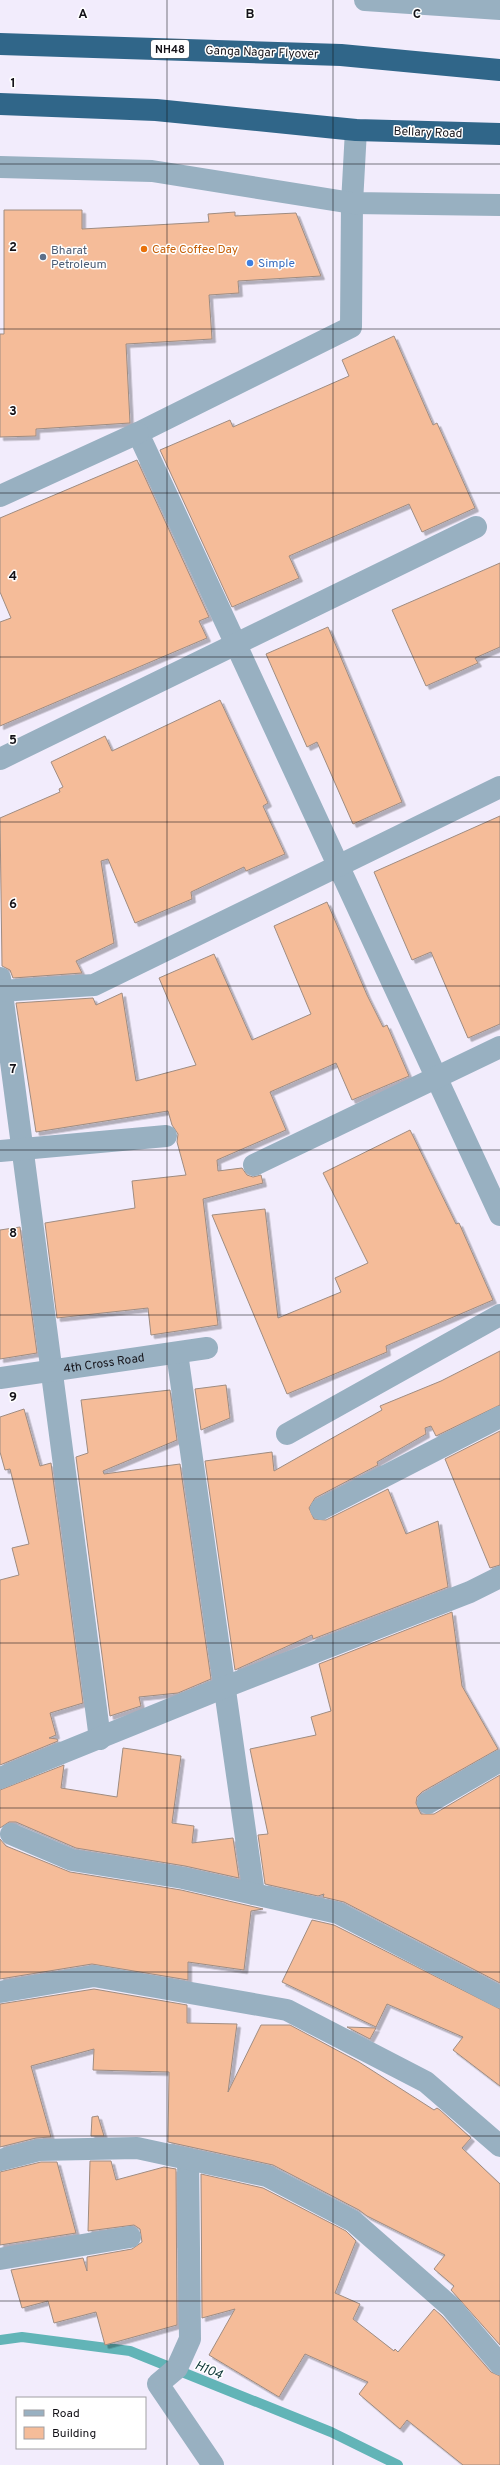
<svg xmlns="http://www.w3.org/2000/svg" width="500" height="2465" viewBox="0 0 500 2465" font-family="Overpass,sans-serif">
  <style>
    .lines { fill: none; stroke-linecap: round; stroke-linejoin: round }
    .stream { stroke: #62b4b7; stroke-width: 10 }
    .building { fill: #f5bc99; stroke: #9f8c81; filter: url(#shadow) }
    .minor { stroke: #98b0c1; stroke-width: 22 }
    .highway { stroke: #306689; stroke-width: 22 }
    .grid { fill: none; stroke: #141218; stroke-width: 1; stroke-opacity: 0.55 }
    .food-dot { fill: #e8710a; stroke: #fff; stroke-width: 1.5 }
    .service-dot { fill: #5c6f8a; stroke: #fff; stroke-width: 1.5 }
    .shop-dot { fill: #3f7fe0; stroke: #fff; stroke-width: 1.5 }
    .labels { text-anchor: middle; stroke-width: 3; stroke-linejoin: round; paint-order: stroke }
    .shield { fill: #fff; stroke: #5a595d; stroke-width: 1 }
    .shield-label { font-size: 11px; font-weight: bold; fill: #141218 }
    .street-label { font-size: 12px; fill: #141218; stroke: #fff }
    .food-label { font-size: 12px; fill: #c56008; stroke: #fff; text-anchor: start }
    .service-label { font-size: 12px; fill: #4e5e75; stroke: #fff; text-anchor: start }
    .shop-label { font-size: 12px; fill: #366cbe; stroke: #fff; text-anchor: start }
    .water-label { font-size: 13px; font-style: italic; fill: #0e3738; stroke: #fff }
    .grid-label { font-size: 13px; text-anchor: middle; font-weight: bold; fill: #141218; stroke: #fff; stroke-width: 3; stroke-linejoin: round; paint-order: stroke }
  </style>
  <defs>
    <filter id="shadow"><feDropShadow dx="3.5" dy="3.5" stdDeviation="0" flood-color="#0004"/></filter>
  </defs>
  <rect width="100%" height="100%" fill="#f2ecfc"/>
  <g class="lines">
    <!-- stream -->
    <polyline class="stream" points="0,2340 22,2337 130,2351 331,2432 398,2465"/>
  </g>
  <!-- building -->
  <g class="building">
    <polygon points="4,210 82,210 82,229 209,222 208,214 235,212 235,216 296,213 321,276 238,281 239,293 209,295 212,339 126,344 130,423 36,429 36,436 0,437 0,334 4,334"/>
    <polygon points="394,336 433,425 437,423 475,508 422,532 409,504 289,556 299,578 232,607 160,450 230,420 233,427 349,376 342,360"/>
    <polygon points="137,460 209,617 199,621 207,638 0,726 0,622 11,618 0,592 0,518"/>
    <polygon points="500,563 500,647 475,658 478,663 426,686 392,610"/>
    <polygon points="328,627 402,802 353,824 317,742 307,747 266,654"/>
    <polygon points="220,700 268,803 263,806 285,854 246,871 244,867 191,892 192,899 135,923 108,859 101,861 114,943 76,961 82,973 13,978 10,970 2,966 0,818 60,792 59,789 63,787 51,762 105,736 112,751"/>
    <polygon points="500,816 500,1024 468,1038 431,952 412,960 374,872"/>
    <polygon points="327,902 367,995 383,1027 387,1025 409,1076 352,1100 336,1063 270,1092 286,1130 217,1160 218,1171 242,1168 247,1175 253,1177 261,1175 263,1183 203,1199 218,1325 151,1335 148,1308 57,1318 45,1223 135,1208 132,1181 186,1175 177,1142 178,1134 172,1125 168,1111 36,1132 16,1003 93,998 96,1005 122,993 136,1081 196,1065 159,978 214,954 252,1040 311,1014 274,926"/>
    <polygon points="410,1130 456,1224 459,1223 493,1300 386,1346 387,1352 287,1394 212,1215 265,1209 278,1318 341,1292 335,1278 368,1263 323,1173"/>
    <polygon points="20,1227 37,1353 0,1359 0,1230"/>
    <polygon points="500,1351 500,1405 436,1436 431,1426 425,1428 426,1434 377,1462 378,1465 315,1498 309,1508 314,1519 326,1520 388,1489 406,1534 438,1521 448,1587 313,1639 312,1635 235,1670 205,1461 272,1452 274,1471 382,1410 380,1406 441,1381"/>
    <polygon points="226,1385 230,1418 201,1430 195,1389"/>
    <polygon points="170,1390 177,1440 103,1471 104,1474 180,1464 211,1679 178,1693 139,1697 141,1706 110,1716 76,1457 88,1453 81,1400"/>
    <polygon points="24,1409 40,1466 51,1463 83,1703 50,1713 56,1735 49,1738 57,1739 58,1741 0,1765 0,1580 19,1575 12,1548 29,1544 10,1469 5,1470 0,1452 0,1417"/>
    <polygon points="500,1431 500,1565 490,1568 445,1459"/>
    <polygon points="452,1612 462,1686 498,1749 422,1792 417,1797 416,1803 421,1814 434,1814 500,1775 500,1983 344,1902 323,1897 324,1894 318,1896 265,1884 258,1835 268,1834 250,1749 316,1735 311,1717 331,1711 319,1664"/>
    <polygon points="123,1748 181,1756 172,1823 194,1826 192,1843 233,1838 239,1878 185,1866 76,1848 16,1822 9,1822 0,1828 0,1790 64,1765 61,1788 117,1797"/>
    <polygon points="0,1839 6,1846 70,1872 181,1890 263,1909 251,1911 244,1970 188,1962 188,1980 92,1964 0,1979"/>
    <polygon points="312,1920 334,1925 500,2009 500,2086 453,2050 463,2037 387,2004 376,2027 282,1982"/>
    <polygon points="94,1989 187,2005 187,2023 237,2024 228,2092 261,2025 290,2025 359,2062 434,2110 437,2108 440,2110 471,2138 462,2148 500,2184 500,2345 451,2290 454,2286 434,2269 445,2255 367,2216 359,2210 273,2165 168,2142 169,2072 93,2070 94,2049 31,2066 51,2137 36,2138 0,2147 0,2004"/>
    <polygon points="347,2027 376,2028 370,2039"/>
    <polygon points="98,2116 104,2136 91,2136 92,2117"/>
    <polygon points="90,2161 111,2161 116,2180 164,2167 176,2169 177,2325 105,2345 96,2312 54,2323 48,2301 22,2308 11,2270 83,2258 87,2271 87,2257 132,2249 142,2242 140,2229 134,2225 88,2231"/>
    <polygon points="41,2162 57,2162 76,2233 0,2245 0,2172"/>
    <polygon points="201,2174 263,2188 346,2231 356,2241 335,2293 360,2304 353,2319 394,2351 395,2349 398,2352 434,2309 442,2316 491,2372 500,2376 500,2465 463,2465 407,2420 400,2429 359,2394 368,2382 305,2354 279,2397 209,2355 235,2309 202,2318"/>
  </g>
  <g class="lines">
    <!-- minor -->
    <g class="minor">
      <polyline points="365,0 500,9"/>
      <polyline points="356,130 352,203 351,327 138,433 500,1215"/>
      <polyline points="0,167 152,171 352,203 500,205"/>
      <polyline points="0,496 138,433"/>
      <polyline points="0,759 476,527"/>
      <polyline points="0,978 100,1739"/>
      <polyline points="0,991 94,985 500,787"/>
      <polyline points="0,1151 166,1136"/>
      <polyline points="254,1165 500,1047"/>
      <polyline points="177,1353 254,1894"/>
      <path id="s1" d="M0,1378l207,-30"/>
      <polyline points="287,1434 500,1315"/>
      <polyline points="321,1509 500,1417"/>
      <polyline points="0,1778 225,1687 470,1592 500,1577"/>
      <polyline points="428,1803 500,1761"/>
      <polyline points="11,1834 72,1860 183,1878 338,1913 500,1997"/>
      <polyline points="0,1992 94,1976 287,2010 426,2082 500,2146"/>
      <polyline points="188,2159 190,2339 177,2368 158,2384 213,2465"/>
      <polyline points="0,2160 39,2150 137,2148 267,2176 353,2221 451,2307 500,2364"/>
      <polyline points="0,2259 130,2237"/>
    </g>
    <!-- highway -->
    <g class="highway">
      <polyline points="0,44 341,55 500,70"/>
      <polyline points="0,104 156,110 356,130 500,134"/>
    </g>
  </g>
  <!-- grid -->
  <path class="grid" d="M167,0v2465M333,0v2465M0,164h500M0,329h500M0,493h500M0,657h500M0,822h500M0,986h500M0,1150h500M0,1315h500M0,1479h500M0,1643h500M0,1808h500M0,1972h500M0,2136h500M0,2301h500"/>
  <!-- markers -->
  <circle class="food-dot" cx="144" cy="249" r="4"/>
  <circle class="service-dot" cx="43" cy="257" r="4"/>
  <circle class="shop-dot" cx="250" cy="263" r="4"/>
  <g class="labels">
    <!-- shield labels -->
    <rect class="shield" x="151" y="40" width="38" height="18" rx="3"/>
    <g class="shield-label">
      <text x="170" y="53">NH48</text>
    </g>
    <!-- street labels -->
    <g class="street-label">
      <text transform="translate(262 52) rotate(2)" y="4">Ganga Nagar Flyover</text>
      <text transform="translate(428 132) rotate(2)" y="4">Bellary Road</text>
      <text dy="4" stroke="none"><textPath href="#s1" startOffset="105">4th Cross Road</textPath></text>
    </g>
    <!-- food labels -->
    <g class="food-label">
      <text x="152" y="253">Cafe Coffee Day</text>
    </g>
    <!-- service labels -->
    <g class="service-label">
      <text x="51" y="254">Bharat<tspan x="51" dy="14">Petroleum</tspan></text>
    </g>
    <!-- shop labels -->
    <g class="shop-label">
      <text x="258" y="267">Simple</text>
    </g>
    <!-- water labels -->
    <g class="water-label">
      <text transform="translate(209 2369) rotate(22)" y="5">H104</text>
    </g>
  </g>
  <g class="grid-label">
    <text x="83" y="18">A</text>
    <text x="250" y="18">B</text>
    <text x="417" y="18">C</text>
    <text x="13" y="87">1</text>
    <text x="13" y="251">2</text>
    <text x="13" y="415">3</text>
    <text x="13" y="580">4</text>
    <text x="13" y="744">5</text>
    <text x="13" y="908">6</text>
    <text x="13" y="1073">7</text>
    <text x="13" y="1237">8</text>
    <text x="13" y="1401">9</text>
  </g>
  <!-- legend -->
  <rect x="16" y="2397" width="130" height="52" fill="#ffffff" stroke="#a1a0a3"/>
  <rect x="24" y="2410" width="20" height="6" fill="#98b0c1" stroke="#a1a0a3"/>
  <text x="52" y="2417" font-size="12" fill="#141218">Road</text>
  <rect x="24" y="2427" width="20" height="12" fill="#f5bc99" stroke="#a1a0a3"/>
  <text x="52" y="2437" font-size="12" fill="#141218">Building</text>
</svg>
